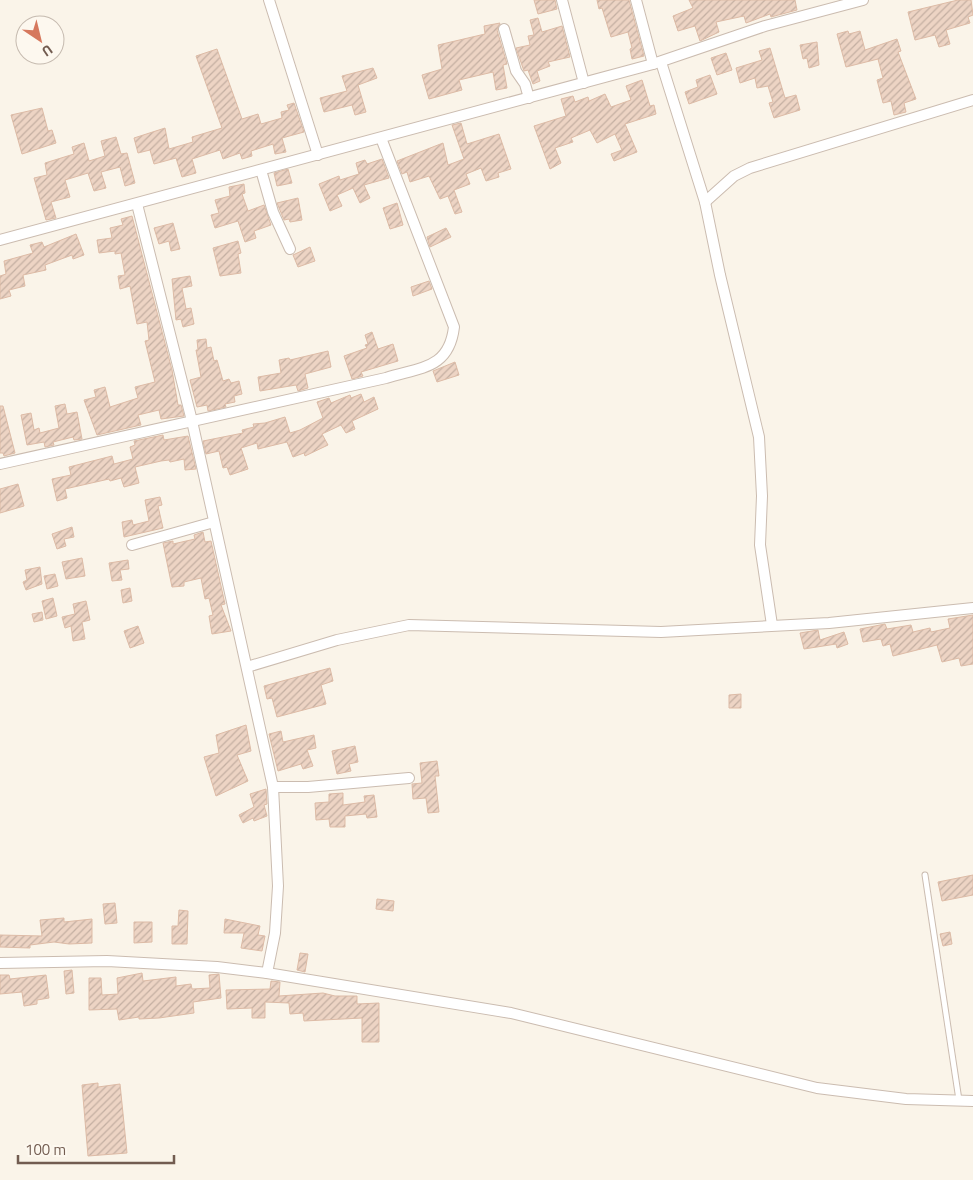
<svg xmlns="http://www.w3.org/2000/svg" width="973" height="1180" viewBox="0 0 973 1180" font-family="'Titillium Web',sans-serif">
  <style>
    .building { fill: url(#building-hatch); stroke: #ddbba6 }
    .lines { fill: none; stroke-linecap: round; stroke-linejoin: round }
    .service-casing { stroke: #cbbcb0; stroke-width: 7 }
    .minor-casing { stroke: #cbbcb0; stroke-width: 12 }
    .service { stroke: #fff; stroke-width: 5 }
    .minor { stroke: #fff; stroke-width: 10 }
  </style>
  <defs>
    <pattern id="building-hatch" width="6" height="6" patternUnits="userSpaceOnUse" patternTransform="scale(1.25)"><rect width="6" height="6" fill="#edd4c4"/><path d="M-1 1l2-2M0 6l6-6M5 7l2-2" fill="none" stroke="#c4afa2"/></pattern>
  </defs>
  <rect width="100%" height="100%" fill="#faf4e9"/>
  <!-- building -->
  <g class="building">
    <polygon points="534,0 555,0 557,9 538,14"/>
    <polygon points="597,0 629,0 644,56 632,59 630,49 632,48 628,32 611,37 602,8 599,9"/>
    <polygon points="689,0 795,0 797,10 771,17 770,14 746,23 744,16 716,22 719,32 700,41 695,26 678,31 673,16 693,8"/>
    <polygon points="958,0 971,0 973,15 968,17 970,23 946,30 950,44 939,47 935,35 915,40 908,12"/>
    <polygon points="538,18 542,32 562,26 570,57 548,62 550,66 537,71 540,81 533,84 528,70 524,71 516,48 530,45 528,36 534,35 530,20"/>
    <polygon points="500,23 497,30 507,64 503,65 507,88 496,90 493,72 459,80 462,90 429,99 422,75 442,69 438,45 485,34 484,26"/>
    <polygon points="848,31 849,34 860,31 865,50 897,39 901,51 898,52 916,99 904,103 906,112 894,115 891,101 883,103 877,80 883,78 878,59 846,67 837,34"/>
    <polygon points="817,42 819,65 809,68 807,58 803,59 800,45"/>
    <polygon points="770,48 785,98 796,95 800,110 774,118 769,103 773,102 768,86 757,88 755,78 740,83 736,68 762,60 759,51"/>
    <polygon points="217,49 242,119 258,114 261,124 282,118 281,112 289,110 287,105 294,103 304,132 282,138 286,152 275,154 273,144 251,151 252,156 242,159 240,153 223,159 220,150 192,159 196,173 182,177 176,158 154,164 150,150 138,153 134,138 165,128 169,149 193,142 192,137 222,128 196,56"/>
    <polygon points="726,53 732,70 717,75 711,58"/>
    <polygon points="373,68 377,78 358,85 366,112 355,115 352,105 324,112 320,98 347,91 342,76"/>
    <polygon points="710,75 717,94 689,104 685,92 698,87 696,80"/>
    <polygon points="642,80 650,106 654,105 656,114 625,124 637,152 614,161 611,154 622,150 615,134 597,143 590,130 571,138 573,142 555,148 561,163 550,169 534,126 566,116 561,99 573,96 575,102 588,97 589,101 605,94 611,107 631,100 626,86"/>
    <polygon points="42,108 48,131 52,130 56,143 22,154 11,115"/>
    <polygon points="461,123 467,144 499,134 511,169 498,173 499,177 486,181 481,168 466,174 470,184 454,190 462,212 455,214 448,196 440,199 429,176 410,182 407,172 402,174 397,161 443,143 448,165 464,159 452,125"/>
    <polygon points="116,137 121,154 127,153 135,183 125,186 120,167 101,172 106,188 94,191 88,173 65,180 70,197 51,202 56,218 46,220 34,178 47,175 45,163 74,154 72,147 84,143 89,161 105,156 101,141"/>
    <polygon points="382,159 389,178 364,185 370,198 360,203 353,188 337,195 342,206 330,211 319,184 339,176 340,180 359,174 356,163 365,160 367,164"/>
    <polygon points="288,169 292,183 277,186 274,173"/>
    <polygon points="244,184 245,193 242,194 248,211 264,205 271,225 254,231 256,238 245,242 238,221 215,228 211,215 219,213 215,200 230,196 229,187"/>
    <polygon points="298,198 302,220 290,222 289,219 284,220 277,203"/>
    <polygon points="397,203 403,225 390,229 383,208"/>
    <polygon points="132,216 172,370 178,405 181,405 184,416 161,419 159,410 138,415 141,425 97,435 84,400 96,397 94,390 105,387 110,407 138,398 135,387 155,382 145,341 149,340 147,322 137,324 130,286 120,289 118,276 125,275 121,253 115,254 115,251 99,253 97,240 112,238 110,228 123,225 121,219"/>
    <polygon points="173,223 180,249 171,251 169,241 159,244 154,228"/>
    <polygon points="446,228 451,237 430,247 427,237"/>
    <polygon points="76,234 84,255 73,259 72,255 45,265 46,270 23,275 25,286 9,290 11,296 0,299 0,276 6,274 4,261 33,253 30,245 42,242 44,247"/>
    <polygon points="238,241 241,253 238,254 241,273 220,276 213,248"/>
    <polygon points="310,247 315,261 298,267 293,255"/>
    <polygon points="190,276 192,286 182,288 186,309 191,308 194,324 183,327 181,319 176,320 172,279"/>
    <polygon points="429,281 432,289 413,296 411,287"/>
    <polygon points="372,332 378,349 393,344 398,361 361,372 363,376 352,379 344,356 367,348 365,345 368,344 365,335"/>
    <polygon points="206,339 207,348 211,347 214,361 217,360 223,381 229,379 231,383 239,381 242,394 234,396 235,402 225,404 226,407 208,411 207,405 197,407 190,380 201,377 196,350 198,350 197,340"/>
    <polygon points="328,351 331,367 305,374 308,388 298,391 296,385 260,391 258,377 281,373 279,360 289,358 290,360"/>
    <polygon points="455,362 459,375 437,382 433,371"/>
    <polygon points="361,394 364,402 374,397 378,409 352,421 355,429 346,433 341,425 322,434 328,445 305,456 304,453 293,457 287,442 258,449 257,443 241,448 248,469 230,475 227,467 223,468 219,451 206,454 203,441 243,433 242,430 254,427 253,424 265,423 285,417 290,433 300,430 323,418 317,402 329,398 331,403 350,395 351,398"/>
    <polygon points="65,404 67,414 77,412 82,439 74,440 73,437 53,442 54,445 45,447 44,442 27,445 21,415 31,413 34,430 39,428 40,433 59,428 55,406"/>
    <polygon points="0,406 3,406 15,453 4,456 3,453 0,453"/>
    <polygon points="163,435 164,440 188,436 196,469 185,470 184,459 170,462 169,460 161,461 135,467 139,483 124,487 121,478 110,481 109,479 65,489 67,498 57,501 52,479 71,475 69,467 112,456 114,464 133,459 130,447 135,445 134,441"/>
    <polygon points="18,484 24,506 0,513 0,489"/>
    <polygon points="160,497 162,505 158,506 163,528 124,537 122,522 132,520 133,525 149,521 145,500"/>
    <polygon points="72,527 74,537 64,539 66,546 57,549 52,534"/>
    <polygon points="203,532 205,542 211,541 225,604 221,605 231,631 212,634 209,616 213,615 209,598 205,599 201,578 184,582 184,586 172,587 163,543 173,541 173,544 195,539 194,535"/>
    <polygon points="82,558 85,576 66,579 62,562"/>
    <polygon points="128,560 129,569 120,570 122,580 112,581 109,563"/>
    <polygon points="40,567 42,584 26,590 23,582 27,580 25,570"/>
    <polygon points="55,574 58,586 47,589 44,576"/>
    <polygon points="130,588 132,601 123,603 121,590"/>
    <polygon points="53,598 57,616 46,619 42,601"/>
    <polygon points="86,601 90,620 82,622 85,639 73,641 71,626 65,628 62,617 75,614 73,604"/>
    <polygon points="42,612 43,620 34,622 32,614"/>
    <polygon points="973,615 973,664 961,666 959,658 942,662 937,645 893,656 890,644 883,646 881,639 863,642 860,629 885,624 887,629 911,625 913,632 930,628 931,632 950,628 948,619"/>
    <polygon points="138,626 144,643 130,648 124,631"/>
    <polygon points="818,630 820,640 844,632 848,644 837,648 836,644 804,649 800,633"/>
    <polygon points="330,668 333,681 321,685 326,704 277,717 272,698 267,699 264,686"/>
    <polygon points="741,694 741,708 729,708 729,695"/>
    <polygon points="246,725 251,751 237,755 248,781 216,796 204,757 219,753 216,735"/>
    <polygon points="281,731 283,742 314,735 316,748 307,750 313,766 303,769 301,764 278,771 269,734"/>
    <polygon points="355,746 358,762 349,764 351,771 337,774 332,751"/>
    <polygon points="437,761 439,776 435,776 439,812 428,813 426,798 413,799 412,784 422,783 420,763"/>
    <polygon points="266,789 267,804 264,805 267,816 254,821 253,818 243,823 239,815 254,807 250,794"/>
    <polygon points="343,793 343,805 365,802 364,796 374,795 377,817 367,818 366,814 345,816 345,827 330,827 329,819 316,820 315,803 329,802 329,794"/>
    <polygon points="973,875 973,895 942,901 938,882"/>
    <polygon points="377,899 394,901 393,911 376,909"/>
    <polygon points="115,903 117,923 105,924 103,904"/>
    <polygon points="179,910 188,911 187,944 172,944 172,926 178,926"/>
    <polygon points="64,918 64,922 92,919 92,943 69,944 54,942 30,945 30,948 0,947 0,935 42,936 40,920"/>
    <polygon points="225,919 260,926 258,935 265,936 262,951 241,948 244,933 224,933"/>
    <polygon points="134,922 152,922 152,942 134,943"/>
    <polygon points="950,932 952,944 943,946 940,934"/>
    <polygon points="300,953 308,954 305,972 297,970"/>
    <polygon points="72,970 74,993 66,994 64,971"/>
    <polygon points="142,973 143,981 176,977 176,986 191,984 192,989 210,988 209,975 219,974 221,998 193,1002 194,1013 159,1018 139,1019 139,1017 119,1020 117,1009 89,1010 89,978 101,978 102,995 118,994 117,978"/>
    <polygon points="0,975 9,975 10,979 46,975 49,998 37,1000 37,1004 24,1006 22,992 0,994"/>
    <polygon points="271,981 280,982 279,996 323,993 335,996 357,996 357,1004 379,1003 379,1042 362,1042 362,1018 304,1021 303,1013 290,1014 289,1003 265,1002 265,1018 252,1018 252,1008 227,1009 226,990 270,989"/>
    <polygon points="98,1083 98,1087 120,1084 127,1153 88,1156 82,1085"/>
  </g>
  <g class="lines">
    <!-- service casing -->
    <g class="service-casing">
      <polyline id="service" points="925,875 959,1100"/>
    </g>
    <!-- minor casing -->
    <g class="minor-casing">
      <g id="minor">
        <polyline points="269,0 318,155"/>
        <polyline points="562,0 584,83"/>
        <polyline points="636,0 653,64"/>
        <polyline points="504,29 516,71 525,84 529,98"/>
        <polyline points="661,62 705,202 720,275 759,437 762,496 760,545 772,625"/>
        <polyline points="261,170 273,212 290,249"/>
        <polyline points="705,202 734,176 750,168 973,100"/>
        <polyline points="137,204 192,421 273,787 278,886 275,933 267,973"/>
        <polyline points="0,240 653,64 765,26 863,0"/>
        <path d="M0,464l386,-86c35,-11 63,-9 68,-51l-73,-189"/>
        <polyline points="132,545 214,522"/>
        <polyline points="247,667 337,640 409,625 661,632 829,623 973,608"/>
        <polyline points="273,787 308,787 409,778"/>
        <polyline points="0,963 107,961 217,967 267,973 511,1013 817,1088 906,1099 973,1101"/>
      </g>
    </g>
    <!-- service -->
    <use href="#service" class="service"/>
    <!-- minor -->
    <use href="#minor" class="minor"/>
  </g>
  <!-- north arrow -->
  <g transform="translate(40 40) rotate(145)"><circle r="24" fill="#fdf8ef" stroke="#c5baaf"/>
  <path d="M0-4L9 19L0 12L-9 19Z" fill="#d6785d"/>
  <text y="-8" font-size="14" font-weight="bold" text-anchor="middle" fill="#725c50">U</text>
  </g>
  <!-- scale -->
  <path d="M18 1155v8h156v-8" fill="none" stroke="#725c50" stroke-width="2.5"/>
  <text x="25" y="1155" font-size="15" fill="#725c50" stroke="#fdf8ef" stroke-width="4" paint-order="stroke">100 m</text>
</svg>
